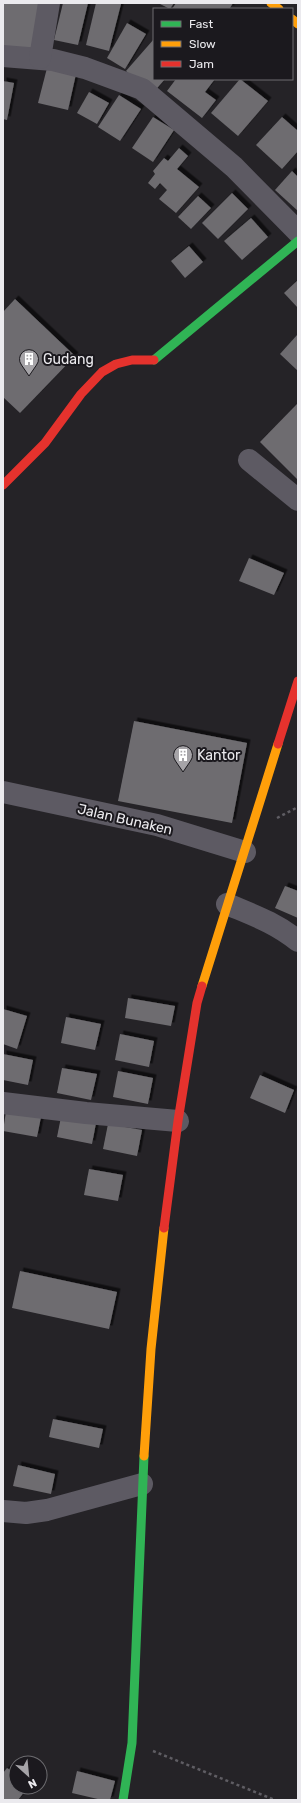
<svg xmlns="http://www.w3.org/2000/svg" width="301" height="1803" viewBox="0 0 301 1803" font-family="Rubik,sans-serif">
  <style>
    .building { fill: #6e6c70; filter: url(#shadow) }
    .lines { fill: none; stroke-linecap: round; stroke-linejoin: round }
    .path { stroke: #5f5d63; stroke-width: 2.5; stroke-dasharray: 3 3; stroke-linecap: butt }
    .street { stroke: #5d5a63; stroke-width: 22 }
    .fast { stroke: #30b455; stroke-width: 9 }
    .slow { stroke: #ff9f0a; stroke-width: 9 }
    .jam { stroke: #e5322d; stroke-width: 9 }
    .labels { text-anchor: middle; stroke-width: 4; stroke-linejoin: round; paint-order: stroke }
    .poi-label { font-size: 14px; fill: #ebeaee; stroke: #1b191e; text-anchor: start }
    .street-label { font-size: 14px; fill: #ebeaee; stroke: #1b191e }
  </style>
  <defs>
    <filter id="shadow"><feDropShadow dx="3.5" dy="-3.5" stdDeviation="0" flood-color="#0009"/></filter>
  </defs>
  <rect width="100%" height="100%" fill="#252327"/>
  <!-- building -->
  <g class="building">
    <polygon points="3,3 47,3 39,51 3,46"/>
    <polygon points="63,3 88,3 78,45 54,40"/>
    <polygon points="96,3 121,4 109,51 86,45"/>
    <polygon points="158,3 174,3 170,9"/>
    <polygon points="176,3 233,3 230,8 232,9 172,9"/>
    <polygon points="127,23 146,34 125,69 107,58"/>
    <polygon points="154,39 154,79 165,79 152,94 126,71"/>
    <polygon points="47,68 76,74 68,110 38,103"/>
    <polygon points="176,79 215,79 205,92 216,100 202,118 167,91"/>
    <polygon points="240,79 268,101 238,136 211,113"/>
    <polygon points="3,81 14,83 7,120 3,119"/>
    <polygon points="89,92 109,103 97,124 77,113"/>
    <polygon points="119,95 141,109 120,141 98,127"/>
    <polygon points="153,117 174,130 153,162 132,148"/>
    <polygon points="282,117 298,131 298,151 282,169 256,145"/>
    <polygon points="179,148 188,156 177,169 199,187 176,213 159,199 167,190 160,183 155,189 148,183 155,174 153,171 164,158 168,161"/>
    <polygon points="292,171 298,177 298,211 275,190"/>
    <polygon points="232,193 248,209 218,239 202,223"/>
    <polygon points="198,196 211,208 191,229 178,217"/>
    <polygon points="251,218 268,237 242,260 224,241"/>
    <polygon points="189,246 203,262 185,278 171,261"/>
    <polygon points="298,280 298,308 284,293"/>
    <polygon points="15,299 75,356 20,413 3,397 3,312"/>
    <polygon points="298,334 298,371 280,354"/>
    <polygon points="298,403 298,480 260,442"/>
    <polygon points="249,558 284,573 274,595 239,581"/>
    <polygon points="134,721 247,743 232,823 118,801"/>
    <polygon points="285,886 298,891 298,918 275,908"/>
    <polygon points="128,998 175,1006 171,1026 125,1018"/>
    <polygon points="3,1009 27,1016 17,1049 3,1044"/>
    <polygon points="66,1017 101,1024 95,1050 61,1043"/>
    <polygon points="120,1034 154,1041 149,1067 115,1060"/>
    <polygon points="3,1054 33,1060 28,1085 3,1080"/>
    <polygon points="62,1068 97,1074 91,1100 57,1093"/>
    <polygon points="118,1071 153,1078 148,1104 113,1097"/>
    <polygon points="260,1075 294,1090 285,1113 250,1098"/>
    <polygon points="7,1105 42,1112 37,1137 3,1131"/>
    <polygon points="62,1112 97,1118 92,1144 57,1137"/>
    <polygon points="108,1124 142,1130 137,1156 103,1149"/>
    <polygon points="89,1169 123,1175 118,1201 84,1195"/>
    <polygon points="20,1271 117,1292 109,1329 12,1308"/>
    <polygon points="53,1419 103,1429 99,1448 49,1437"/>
    <polygon points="18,1465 55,1474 51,1494 13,1486"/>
    <polygon points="7,1768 16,1774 16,1787 28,1787 18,1800 3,1800 3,1773"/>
    <polygon points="77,1771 115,1781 110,1800 102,1800 72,1793"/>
  </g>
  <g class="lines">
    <!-- path -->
    <g class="path">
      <polyline points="277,818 298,807"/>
      <polyline points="153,1751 275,1800"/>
    </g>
    <!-- street -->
    <g class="street">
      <polyline points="3,56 53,60 85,68 142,89 234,167 298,232"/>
      <polyline points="40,58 49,3"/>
      <polyline points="249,460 298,500"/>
      <polyline points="3,792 157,825 245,852"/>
      <path d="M227,904c26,11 49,19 71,37"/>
      <polyline points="3,1103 86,1113 178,1121"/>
      <polyline points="3,1511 26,1513 47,1510 142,1484"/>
    </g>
    <!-- fast -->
    <g class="fast">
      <polyline points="154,360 298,241"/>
      <polyline points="123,1800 132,1743 144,1456"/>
    </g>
    <!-- slow -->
    <g class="slow">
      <polyline points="271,3 279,9"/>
      <polyline points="292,19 298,24"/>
      <polyline points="202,986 278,744"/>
      <polyline points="144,1456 151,1349 164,1228"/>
    </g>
    <!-- jam -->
    <g class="jam">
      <polyline points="3,485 45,443 81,394 102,372 116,364 132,360 154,360"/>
      <polyline points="278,744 298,681"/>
      <polyline points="164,1228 178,1121 197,1003 202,986"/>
    </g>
  </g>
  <!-- icons -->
  <defs>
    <g id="building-pin" transform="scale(1)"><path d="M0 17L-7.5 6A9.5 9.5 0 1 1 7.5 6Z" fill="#a6a4a8" stroke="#1b191e"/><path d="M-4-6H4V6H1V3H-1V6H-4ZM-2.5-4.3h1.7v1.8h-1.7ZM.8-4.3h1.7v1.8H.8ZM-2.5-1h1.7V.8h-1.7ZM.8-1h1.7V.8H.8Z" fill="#fff"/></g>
  </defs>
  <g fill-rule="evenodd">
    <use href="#building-pin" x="29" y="359"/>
    <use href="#building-pin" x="183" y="755"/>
  </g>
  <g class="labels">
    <!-- poi labels -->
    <g class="poi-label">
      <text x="43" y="364">Gudang</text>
      <text x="197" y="760">Kantor</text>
    </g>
    <!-- street labels -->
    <g class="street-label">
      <text transform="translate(125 819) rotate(13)" y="5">Jalan Bunaken</text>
    </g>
  </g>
  <!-- border -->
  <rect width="301" height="1803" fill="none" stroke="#ebeaee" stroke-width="8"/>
  <!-- legend -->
  <rect x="153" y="8" width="140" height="72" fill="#1b191e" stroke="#6e6d71"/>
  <rect x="161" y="21" width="20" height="6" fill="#30b455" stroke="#6e6d71"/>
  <text x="189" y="28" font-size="12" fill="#ebeaee">Fast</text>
  <rect x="161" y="41" width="20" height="6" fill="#ff9f0a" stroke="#6e6d71"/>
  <text x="189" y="48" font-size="12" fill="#ebeaee">Slow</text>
  <rect x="161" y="61" width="20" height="6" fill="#e5322d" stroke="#6e6d71"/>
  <text x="189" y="68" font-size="12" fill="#ebeaee">Jam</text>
  <!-- north arrow -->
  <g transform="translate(28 1775) rotate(153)"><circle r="19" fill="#1b191e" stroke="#6e6d71"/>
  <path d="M0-3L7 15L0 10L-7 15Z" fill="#a6a4a8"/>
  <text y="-6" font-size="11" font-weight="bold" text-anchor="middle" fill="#ebeaee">N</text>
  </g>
</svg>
